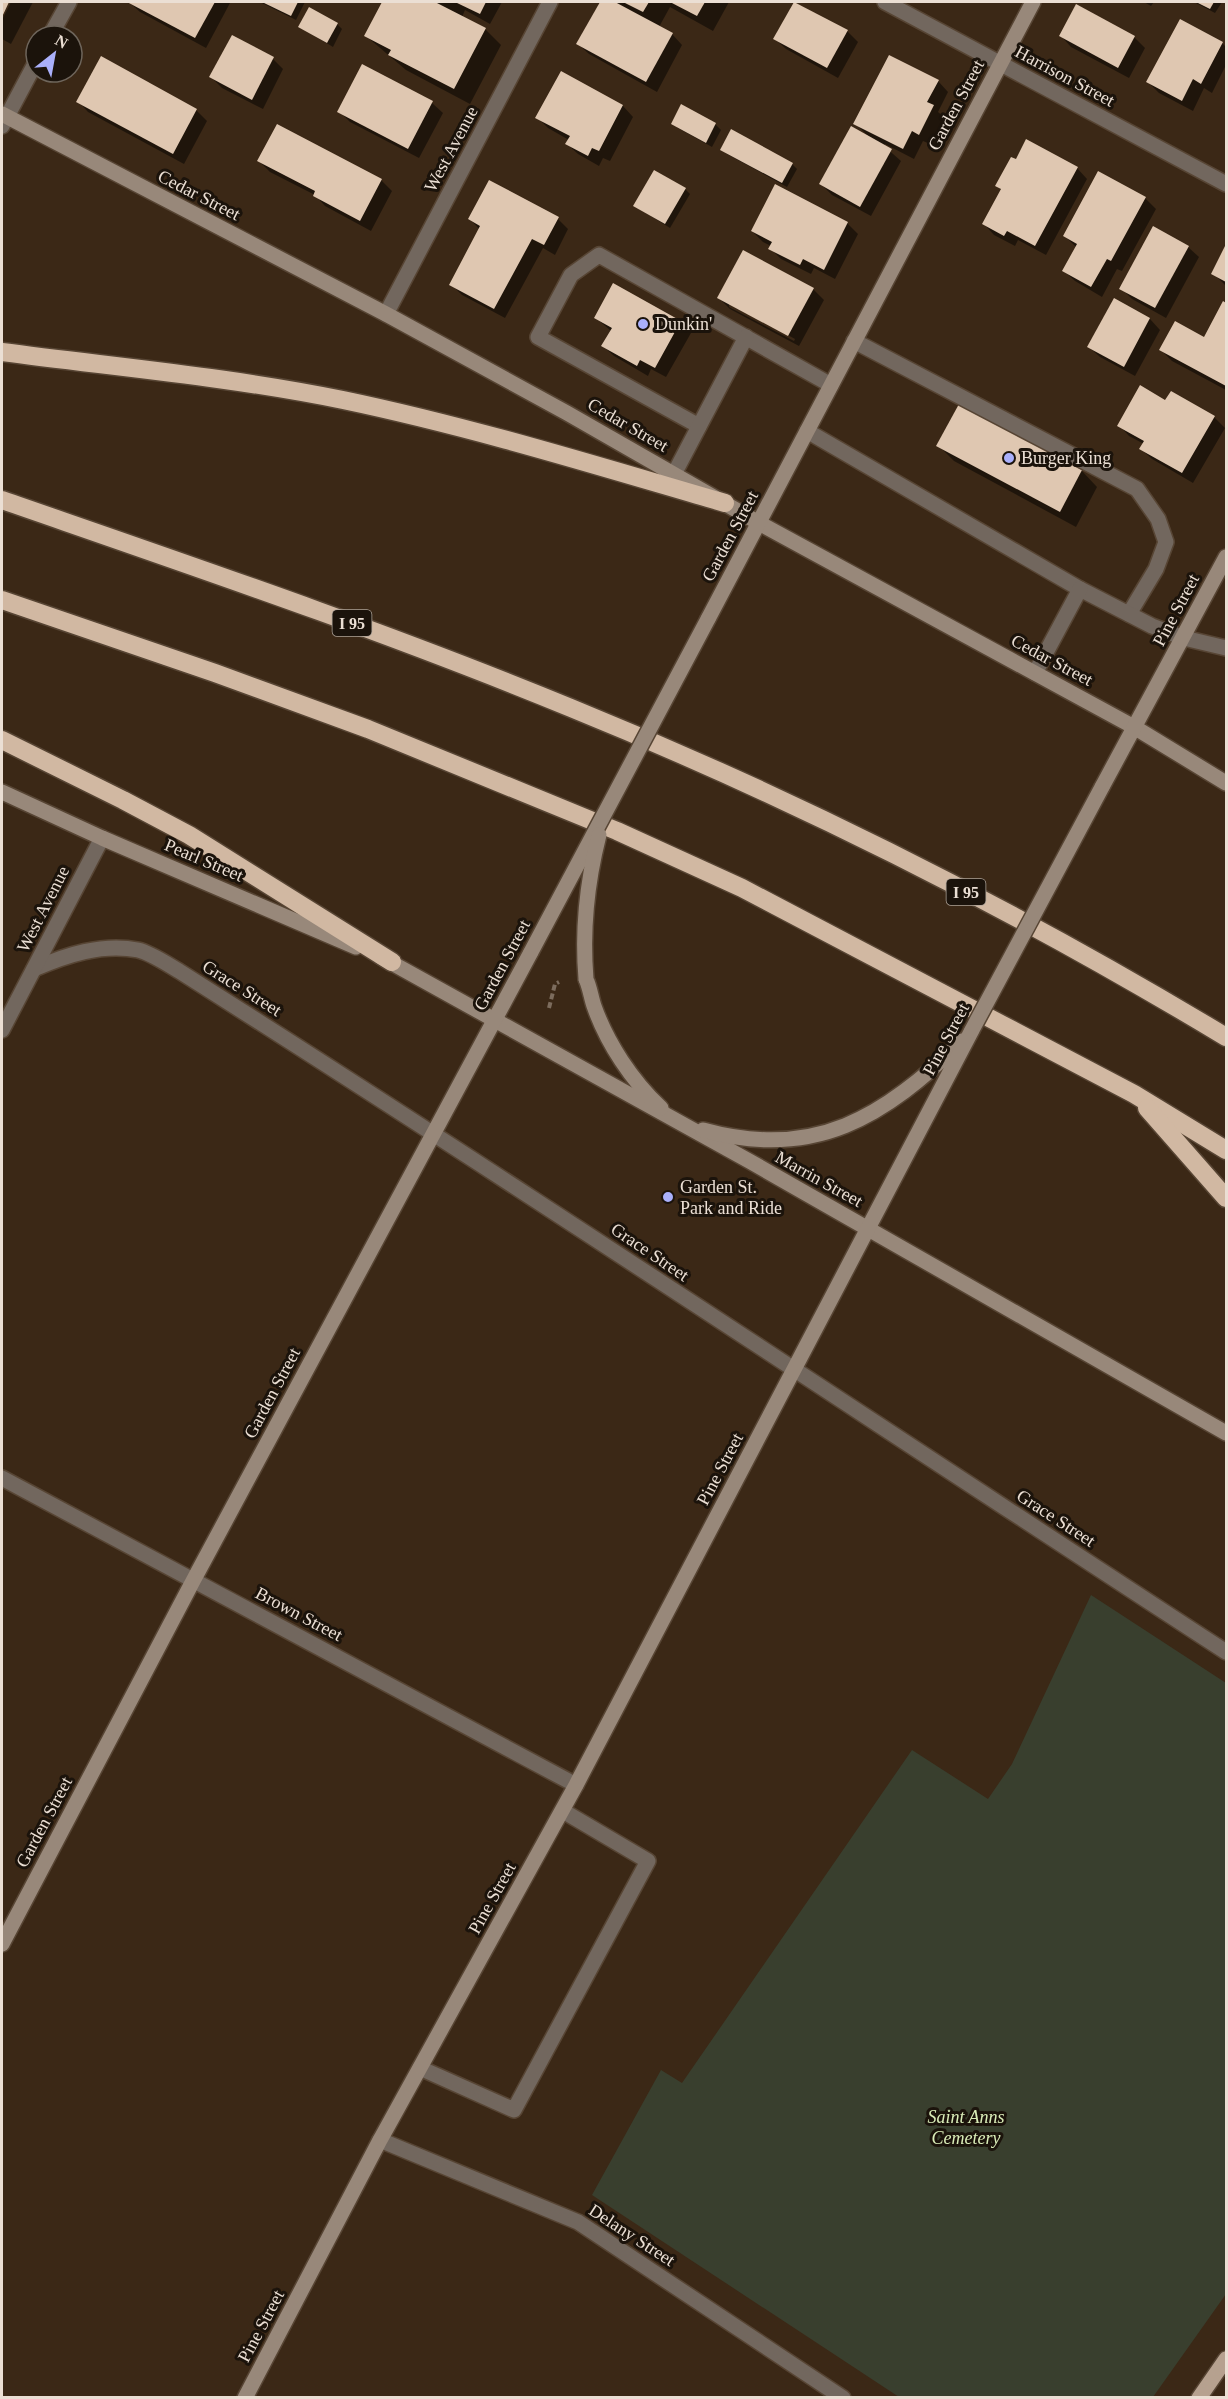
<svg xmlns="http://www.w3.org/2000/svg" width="1228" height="2399" viewBox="0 0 1228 2399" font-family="'Times New Roman',serif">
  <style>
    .green { fill: #393f2e }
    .shadow { fill: #0007; fill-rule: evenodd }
    .building { fill: #dfc7b1 }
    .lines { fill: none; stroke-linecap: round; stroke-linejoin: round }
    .lane-casing { stroke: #574534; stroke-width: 18 }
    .street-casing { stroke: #574534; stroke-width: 18 }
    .secondary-casing { stroke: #574534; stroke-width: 18 }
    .primary-casing { stroke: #574534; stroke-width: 18 }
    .highway-casing { stroke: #574534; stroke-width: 21 }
    .path { stroke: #7c6c5d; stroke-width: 4; stroke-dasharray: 6 3; stroke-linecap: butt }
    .lane { stroke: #72675e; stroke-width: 15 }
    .street { stroke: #72675e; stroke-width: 15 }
    .secondary { stroke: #98887a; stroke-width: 15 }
    .primary { stroke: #b6a18f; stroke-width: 15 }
    .highway { stroke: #d1b8a2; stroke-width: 18 }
    .secondary-bridge-casing { stroke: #574534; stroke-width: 18; stroke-linecap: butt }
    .secondary-bridge { stroke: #98887a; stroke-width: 15 }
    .poi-dot { fill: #aab0fb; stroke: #1b130b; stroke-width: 2 }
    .labels { text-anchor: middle; stroke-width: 6; stroke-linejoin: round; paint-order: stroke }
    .shield { fill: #1b130b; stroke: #ada298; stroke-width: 1.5 }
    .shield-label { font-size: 16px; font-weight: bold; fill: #ebdfd4 }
    .street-label { font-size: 18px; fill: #ebdfd4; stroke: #1b130b }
    .poi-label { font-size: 18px; fill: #ebdfd4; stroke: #1b130b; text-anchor: start }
    .park-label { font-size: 18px; font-style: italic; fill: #daedb8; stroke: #1b130b }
  </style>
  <rect width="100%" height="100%" fill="#3b2816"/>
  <!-- green -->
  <polygon class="green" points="1091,1595 1226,1683 1226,2294 1153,2397 899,2397 592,2195 661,2070 682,2083 912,1750 988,1799 1012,1764"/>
  <!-- shadow -->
  <g class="shadow">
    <polygon points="11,2 33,2 11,44 2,39 2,20"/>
    <polygon points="129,2 228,2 230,3 206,48 140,12"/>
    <polygon points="260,2 305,2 296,20"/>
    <polygon points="384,2 502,2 490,24 465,10 462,17 485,29 501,45 470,104 406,70 366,36"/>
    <polygon points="602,2 615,3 614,2 729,2 713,31 670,7 659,27 672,34 682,45 657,92 589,54 578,44"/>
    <polygon points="1144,2 1154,2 1151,6"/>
    <polygon points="1194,2 1222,2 1215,13"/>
    <polygon points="795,3 847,31 858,42 838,78 786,49 775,39"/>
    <polygon points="337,24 342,29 333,47 300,27"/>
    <polygon points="1061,36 1134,37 1145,48 1129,78 1071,47"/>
    <polygon points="1222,43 1226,47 1226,65 1212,93 1204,88 1193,111 1159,93 1148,82"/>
    <polygon points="273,59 283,69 263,109 222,88 211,77"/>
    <polygon points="363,66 432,103 443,113 419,158 350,122 339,111"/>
    <polygon points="561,73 623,106 633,117 610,161 603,158 599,166 578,154 567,144 569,140 548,128 537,117"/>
    <polygon points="938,81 948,92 938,112 944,117 930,144 923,141 914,159 885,144 884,146 901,161 871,216 832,195 821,184 868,136 855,123"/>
    <polygon points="78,101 196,110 207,121 184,164 88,112"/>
    <polygon points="682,106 716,125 721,130 712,147 678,128 673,123"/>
    <polygon points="722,149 792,164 797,169 787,187 727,154"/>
    <polygon points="259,161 381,180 392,191 371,231 325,206 315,195 270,172"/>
    <polygon points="1077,168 1087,179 1046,255 1018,240 1015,246 994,235 984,224 1002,191 997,185"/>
    <polygon points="776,186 847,223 858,234 835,279 814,268 811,274 781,259 770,248 771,246 763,242 752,231"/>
    <polygon points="685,189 690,194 670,228 635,206"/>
    <polygon points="1145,198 1156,209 1122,271 1117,269 1102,297 1075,281 1064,271 1077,248 1065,236"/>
    <polygon points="470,219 558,219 568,229 555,255 543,248 505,318 462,295 451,284 480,230"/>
    <polygon points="1188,247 1199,257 1166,318 1132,299 1121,288"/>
    <polygon points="1226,247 1226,286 1213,273"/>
    <path d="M743,252l70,37 11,11 -25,46 -69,-37 -11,-11zM729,303l66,36 -1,2 -65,-34z"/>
    <polygon points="614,285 680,322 691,333 666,377 651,369 648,376 614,356 603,346 611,331 596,318"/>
    <polygon points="1114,300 1150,319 1160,330 1135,376 1100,357 1089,347"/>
    <polygon points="1224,303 1226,304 1226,390 1172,361 1161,350 1204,339"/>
    <polygon points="1171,393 1214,417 1225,428 1193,483 1152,459 1141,449 1144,444 1129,436 1119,425 1166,402"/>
    <polygon points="938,445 1082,471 1097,487 1076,527 954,461"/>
  </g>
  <!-- building -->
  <g class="building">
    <polygon points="2,2 9,2 2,17"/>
    <polygon points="127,2 215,2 195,38"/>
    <polygon points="262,2 298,2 291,16"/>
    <polygon points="382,2 435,2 486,28 454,89 388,55 391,50 364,36"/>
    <polygon points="455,2 486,2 480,14"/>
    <polygon points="600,2 615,2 673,33 646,82 576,44"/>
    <polygon points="623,2 649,2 643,12"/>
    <polygon points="670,2 705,2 697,16"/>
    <polygon points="794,2 848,30 827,68 773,39"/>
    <polygon points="1196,2 1214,2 1210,9"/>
    <polygon points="1076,4 1135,36 1118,68 1059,36"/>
    <polygon points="309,7 338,23 327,43 298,27"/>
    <polygon points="1180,19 1223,42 1201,84 1193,79 1182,101 1146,82"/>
    <polygon points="232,35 274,57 252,100 209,77"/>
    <polygon points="889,55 939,80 927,102 934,105 919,135 912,131 903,149 853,124"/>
    <polygon points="101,56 197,109 173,154 76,102"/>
    <polygon points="362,64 433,101 408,149 337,112"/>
    <polygon points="561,71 623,105 599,151 592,148 588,156 565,144 570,136 535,118"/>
    <polygon points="681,104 716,123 706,143 671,124"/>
    <polygon points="277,124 382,179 360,221 313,196 315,191 257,161"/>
    <polygon points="851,126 892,149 860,207 819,184"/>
    <polygon points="731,129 793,163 782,183 720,150"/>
    <polygon points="1026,139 1078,167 1035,246 1007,231 1004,236 982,224 1001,189 995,186 1011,157 1016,159"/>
    <polygon points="654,170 686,188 665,224 633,206"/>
    <polygon points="1098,171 1146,197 1111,261 1107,259 1091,287 1062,271 1077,244 1063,236"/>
    <polygon points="489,180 559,217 544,245 532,239 494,309 449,285 480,226 468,219"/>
    <polygon points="775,184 848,222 824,270 803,259 800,265 768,249 772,242 751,231"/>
    <polygon points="1153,226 1189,246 1155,308 1119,289"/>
    <polygon points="1226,244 1226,282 1211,274"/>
    <polygon points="743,250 814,288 788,336 717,298"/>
    <polygon points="613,283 681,321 655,368 640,360 637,366 601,346 612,328 594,318"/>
    <polygon points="1114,298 1150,318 1124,367 1087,347"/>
    <polygon points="1223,301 1226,303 1226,386 1159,350 1175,321 1204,337"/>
    <polygon points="1140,385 1165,400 1171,391 1215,416 1182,473 1139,449 1144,441 1117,426"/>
    <polygon points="959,404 1082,470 1060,512 936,446"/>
  </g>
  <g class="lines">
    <!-- lane casing -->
    <g class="lane-casing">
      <g id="lane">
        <polyline points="854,341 1137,489 1158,519 1166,542 1156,569 1129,614"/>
        <polyline points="699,426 538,337 571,275 599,255 831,385"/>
        <polyline points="807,431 1080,589 1152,626 1184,638 1226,648"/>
        <polyline points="674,474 746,337"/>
        <polyline points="1035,673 1080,589"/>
        <polyline points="420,2068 514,2110 648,1861 563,1811"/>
      </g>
    </g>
    <!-- street casing -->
    <g class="street-casing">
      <g id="street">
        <polyline points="885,2 1226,184"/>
        <polyline points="50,36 69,2"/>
        <polyline points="2,126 36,62"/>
        <polyline points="386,314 550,2"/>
        <path d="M34,969c32,-14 68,-26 104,-19 13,3 29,14 41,21 352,223 698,454 1047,681"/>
        <polyline points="2,1030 102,838"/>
        <polyline points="2,1478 576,1785"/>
        <polyline points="380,2140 578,2222 843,2398"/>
      </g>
    </g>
    <!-- secondary casing -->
    <g class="secondary-casing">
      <g id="secondary">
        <polyline points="2,114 386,314 567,413 759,523 1134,727 1226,783"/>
        <polyline points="708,619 1033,2"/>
        <polyline points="1102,787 1226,557"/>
        <polyline points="2,792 102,838 356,947"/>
        <polyline points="381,957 751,1162 1226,1433"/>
        <path d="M586,979c4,9 5,18 8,27 13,37 38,75 67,102"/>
        <path d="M703,1130c112,31 181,-13 259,-89"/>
        <polyline points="2,1944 193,1581 531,952"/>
        <polyline points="245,2398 380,2140 576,1785 972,1030"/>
      </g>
    </g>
    <!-- primary casing -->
    <g class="primary-casing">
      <polyline id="primary" points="1199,2398 1226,2359"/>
    </g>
    <!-- highway casing -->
    <g class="highway-casing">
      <g id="highway">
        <path d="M2,352c113,15 229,25 341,48 129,27 255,66 382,103"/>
        <path d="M2,500c190,66 382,131 569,208 226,92 446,203 655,329"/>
        <polyline points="2,600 215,673 368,729 617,831 742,888 1134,1094 1226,1150"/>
        <polyline points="2,740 123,800 189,835 392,962"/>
        <polyline points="1147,1108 1226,1198"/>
      </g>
    </g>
    <!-- path -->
    <polyline class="path" points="549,1008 555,984 559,982"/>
    <!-- lane -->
    <use href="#lane" class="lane"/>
    <!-- street -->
    <use href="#street" class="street"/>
    <!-- secondary -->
    <use href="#secondary" class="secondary"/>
    <!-- primary -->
    <use href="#primary" class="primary"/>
    <!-- highway -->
    <use href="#highway" class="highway"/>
    <!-- secondary-bridge casing -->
    <g class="secondary-bridge-casing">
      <g id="secondary-bridge">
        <polyline points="531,952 708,619"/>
        <path d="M586,979c-4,-48 1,-97 13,-144"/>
        <polyline points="972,1030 1102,787"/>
      </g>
    </g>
    <!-- secondary-bridge -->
    <use href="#secondary-bridge" class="secondary-bridge"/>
  </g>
  <!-- markers -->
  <g class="poi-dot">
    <circle cx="643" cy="324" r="6"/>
    <circle cx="1009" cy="458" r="6"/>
    <circle cx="668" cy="1197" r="6"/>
  </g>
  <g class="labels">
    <!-- shield labels -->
    <g class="shield">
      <rect x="332.5" y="610" width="39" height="26" rx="4.5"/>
      <rect x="946.5" y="879" width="39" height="26" rx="4.5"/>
    </g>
    <g class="shield-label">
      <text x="352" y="629">I 95</text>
      <text x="966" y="898">I 95</text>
    </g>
    <!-- street labels -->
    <g class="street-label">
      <text transform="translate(1065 76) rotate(28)" y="6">Harrison Street</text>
      <text transform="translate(956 105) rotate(-62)" y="6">Garden Street</text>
      <text transform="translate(451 149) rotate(-62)" y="6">West Avenue</text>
      <text transform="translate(199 195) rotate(27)" y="6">Cedar Street</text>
      <text transform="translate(628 425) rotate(30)" y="6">Cedar Street</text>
      <text transform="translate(730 536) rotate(-62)" y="6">Garden Street</text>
      <text transform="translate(1176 610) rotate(-62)" y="6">Pine Street</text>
      <text transform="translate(1052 660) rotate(28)" y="6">Cedar Street</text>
      <text transform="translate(204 860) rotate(23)" y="6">Pearl Street</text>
      <text transform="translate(43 909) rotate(-63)" y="6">West Avenue</text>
      <text transform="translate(502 965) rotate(-62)" y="6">Garden Street</text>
      <text transform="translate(242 988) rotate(32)" y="6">Grace Street</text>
      <text transform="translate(946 1039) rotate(-62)" y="6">Pine Street</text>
      <text transform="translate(819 1179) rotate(29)" y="6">Marrin Street</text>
      <text transform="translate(650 1252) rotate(34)" y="6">Grace Street</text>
      <text transform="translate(272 1393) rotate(-62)" y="6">Garden Street</text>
      <text transform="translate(720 1469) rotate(-62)" y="6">Pine Street</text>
      <text transform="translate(1056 1518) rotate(33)" y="6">Grace Street</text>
      <text transform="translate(299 1614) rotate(28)" y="6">Brown Street</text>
      <text transform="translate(44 1822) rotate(-62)" y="6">Garden Street</text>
      <text transform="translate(492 1898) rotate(-61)" y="6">Pine Street</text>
      <text transform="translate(632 2235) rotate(33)" y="6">Delany Street</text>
      <text transform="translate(261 2326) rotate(-62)" y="6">Pine Street</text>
    </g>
    <!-- poi labels -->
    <g class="poi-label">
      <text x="655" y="330">Dunkin'</text>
      <text x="1021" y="464">Burger King</text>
      <text x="680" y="1193">Garden St.<tspan x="680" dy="21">Park and Ride</tspan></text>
    </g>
    <!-- park labels -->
    <g class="park-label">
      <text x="966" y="2123">Saint Anns<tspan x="966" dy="21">Cemetery</tspan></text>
    </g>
  </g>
  <!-- border -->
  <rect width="1228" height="2399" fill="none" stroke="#ebdfd4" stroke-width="6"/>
  <!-- north arrow -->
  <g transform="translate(54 54) rotate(31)"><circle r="28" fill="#1b130b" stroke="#6e655b" stroke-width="1.5"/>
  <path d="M0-4.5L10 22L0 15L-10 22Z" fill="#aab0fb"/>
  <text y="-9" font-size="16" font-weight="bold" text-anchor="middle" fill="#ebdfd4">N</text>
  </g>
</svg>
